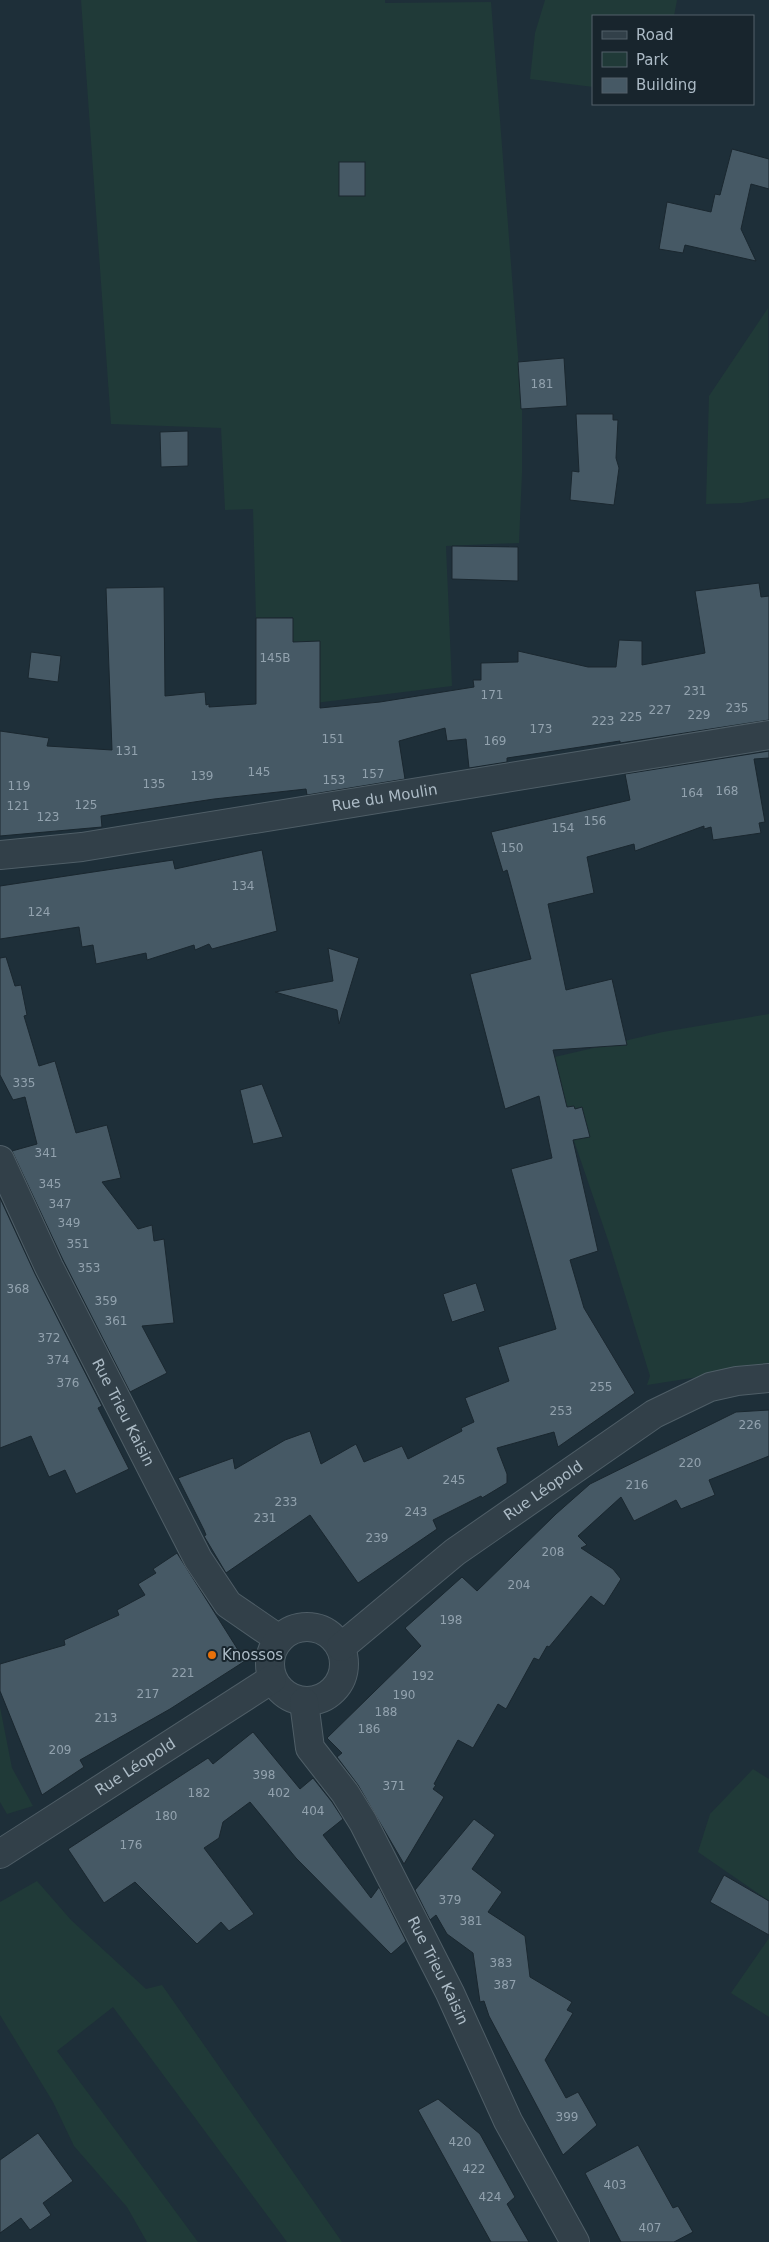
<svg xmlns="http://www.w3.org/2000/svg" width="769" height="2242" viewBox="0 0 769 2242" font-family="'DejaVu Sans',sans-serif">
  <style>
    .green { fill: #203a38 }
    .building { fill: #465965; stroke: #1a272f }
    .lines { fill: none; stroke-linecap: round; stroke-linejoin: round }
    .minor-casing { stroke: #4f5e67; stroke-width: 30 }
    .minor { stroke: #324049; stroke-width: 28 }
    .food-dot { fill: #e8710a; stroke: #18252d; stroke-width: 2 }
    .labels { text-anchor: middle; stroke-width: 4; stroke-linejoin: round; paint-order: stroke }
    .number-label { font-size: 12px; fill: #92a2ae }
    .street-label { font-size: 15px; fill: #acbbc6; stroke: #18252d }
    .poi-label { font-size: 15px; fill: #acbbc6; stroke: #18252d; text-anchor: start }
  </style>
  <rect width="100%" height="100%" fill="#1e2f39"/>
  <!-- green -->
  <g class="green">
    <polygon points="81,0 385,0 385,3 491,2 522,408 522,473 519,543 446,546 452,686 299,705 293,680 293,617 256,618 253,509 225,510 221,428 111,424"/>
    <polygon points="545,0 677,0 674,16 593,16 593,87 530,79 535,33"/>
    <polygon points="768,308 769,498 742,503 706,504 709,396"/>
    <polygon points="769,1014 769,1366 647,1385 650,1376 609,1243 546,1059 663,1032"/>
    <polygon points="0,1707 12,1768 33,1806 7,1814 0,1802"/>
    <polygon points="753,1769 769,1779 769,1901 698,1852 710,1814"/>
    <polygon points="37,1881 71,1920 146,1989 162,1985 342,2242 287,2242 113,2007 57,2051 198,2242 147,2242 127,2207 74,2146 53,2102 0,2015 0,1902"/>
    <polygon points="769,1938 769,2017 731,1993"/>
  </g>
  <!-- building -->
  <g class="building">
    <polygon points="732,149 769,159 769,189 751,184 741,229 756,261 685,245 683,253 659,249 667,202 711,212 715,194 720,195"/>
    <rect x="339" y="162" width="26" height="34"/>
    <polygon points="564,358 567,406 521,409 518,362"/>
    <polygon points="576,414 613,414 613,420 618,420 616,458 619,468 614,505 570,500 572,471 579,472"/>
    <polygon points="188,431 188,466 161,467 160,432"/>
    <polygon points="452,546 518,547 518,581 452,579"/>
    <polygon points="759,583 761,597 769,596 769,720 620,743 620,741 554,751 507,758 507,762 469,768 466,739 447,741 445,728 399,741 405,779 307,795 306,789 214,799 101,816 102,827 0,836 0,731 49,738 47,746 112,750 106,588 164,587 165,696 205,692 206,705 209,704 209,707 256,704 256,618 293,618 293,642 320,641 320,708 380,702 474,687 473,680 481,680 481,663 518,662 518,651 588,667 616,667 619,640 642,641 642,665 705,653 695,591"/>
    <polygon points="31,652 61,656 58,682 28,678"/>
    <polygon points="769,751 769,758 754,759 765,822 759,823 761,833 713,840 711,827 704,829 704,826 635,851 634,844 587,857 594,893 548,904 566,990 612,979 627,1045 553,1050 567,1107 574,1106 575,1109 582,1107 590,1137 573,1140 598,1251 570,1260 584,1308 635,1393 558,1447 554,1432 497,1448 507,1474 507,1483 482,1498 481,1496 433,1520 437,1529 358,1583 310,1515 226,1573 204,1536 206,1535 204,1530 178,1478 233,1458 235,1469 285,1440 310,1431 321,1464 356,1444 364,1462 402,1446 408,1459 462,1431 461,1428 474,1422 465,1398 509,1381 498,1347 556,1329 511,1169 552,1158 539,1096 505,1109 470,974 531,959 507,870 503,872 491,832 630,800 625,774"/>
    <polygon points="262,850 277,931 212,949 209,944 195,950 194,945 147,960 146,953 96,964 93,945 82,947 79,927 0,939 0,886 173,860 175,869"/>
    <polygon points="328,948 359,958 339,1024 337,1010 275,992 333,981"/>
    <polygon points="6,957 15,986 21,985 27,1015 24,1016 39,1066 55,1061 76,1133 107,1125 121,1178 102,1182 138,1229 152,1225 154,1241 164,1239 174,1323 142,1326 167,1373 130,1392 63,1260 12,1151 37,1144 25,1097 13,1100 0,1075 0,958"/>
    <polygon points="262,1084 283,1137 253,1144 240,1090"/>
    <polygon points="0,1198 35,1274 102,1406 98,1408 129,1469 76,1494 65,1470 49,1477 31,1436 0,1448"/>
    <polygon points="476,1283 485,1311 452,1322 443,1294"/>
    <polygon points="769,1410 769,1456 709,1480 715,1495 681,1509 676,1500 634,1521 621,1497 578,1536 587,1545 581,1548 613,1569 621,1579 604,1606 591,1596 549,1647 547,1646 539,1660 534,1658 506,1709 498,1704 473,1748 458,1740 434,1784 436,1785 433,1789 444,1797 404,1864 358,1785 337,1757 342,1753 327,1738 421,1646 405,1628 462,1577 477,1591 556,1514 590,1484 736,1412"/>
    <polygon points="177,1553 245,1661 170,1709 80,1760 84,1767 42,1795 0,1691 0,1664 65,1645 64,1640 119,1615 117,1610 145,1595 138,1584 156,1573 153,1569"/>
    <polygon points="253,1732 300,1789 313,1778 332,1802 343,1819 323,1835 371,1898 379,1887 406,1941 391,1954 296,1858 250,1802 223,1822 219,1838 204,1848 254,1914 229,1931 221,1922 197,1944 135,1882 104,1903 68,1849 208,1758 213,1764"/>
    <polygon points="474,1819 495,1835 472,1869 502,1892 488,1912 525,1936 530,1977 572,2002 567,2010 573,2013 545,2060 566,2098 578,2092 597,2125 563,2155 489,2016 484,2001 480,2002 473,1953 447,1934 436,1915 430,1920 415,1890"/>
    <polygon points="724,1875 769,1901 769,1935 710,1902"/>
    <polygon points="438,2099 480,2134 515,2197 507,2204 529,2242 491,2242 418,2110"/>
    <polygon points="38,2133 73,2181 43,2203 51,2215 30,2230 21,2218 0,2233 0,2160"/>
    <polygon points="638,2145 673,2208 678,2206 693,2232 674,2242 621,2242 585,2173"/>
  </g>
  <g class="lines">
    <!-- minor casing -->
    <g class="minor-casing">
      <g id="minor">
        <path id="s1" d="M0,855l82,-8 687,-112"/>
        <path id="s2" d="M0,1160l49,107 149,292 30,45 51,35"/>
        <circle cx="307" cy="1664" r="37"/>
        <path id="s3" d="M341,1647l114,-95 199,-138 56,-27 27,-6 32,-3"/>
        <path id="s4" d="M304,1702l6,46 35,45 18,29 87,171 58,128 67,121"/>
        <path id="s5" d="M0,1854l272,-175"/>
      </g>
    </g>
    <!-- minor -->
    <use href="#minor" class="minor"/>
  </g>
  <!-- markers -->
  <circle class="food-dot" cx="212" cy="1655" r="5"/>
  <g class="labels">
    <!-- number labels -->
    <g class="number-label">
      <text x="542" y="388">181</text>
      <text x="275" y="662">145B</text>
      <text x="695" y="695">231</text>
      <text x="492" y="699">171</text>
      <text x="737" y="712">235</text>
      <text x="660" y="714">227</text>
      <text x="699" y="719">229</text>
      <text x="631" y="721">225</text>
      <text x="603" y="725">223</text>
      <text x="541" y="733">173</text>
      <text x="333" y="743">151</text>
      <text x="495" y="745">169</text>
      <text x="127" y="755">131</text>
      <text x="259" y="776">145</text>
      <text x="373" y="778">157</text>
      <text x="202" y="780">139</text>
      <text x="334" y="784">153</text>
      <text x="154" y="788">135</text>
      <text x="19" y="790">119</text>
      <text x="727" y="795">168</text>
      <text x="692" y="797">164</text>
      <text x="86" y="809">125</text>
      <text x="18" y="810">121</text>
      <text x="48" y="821">123</text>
      <text x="595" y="825">156</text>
      <text x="563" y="832">154</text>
      <text x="512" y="852">150</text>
      <text x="243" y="890">134</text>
      <text x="39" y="916">124</text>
      <text x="24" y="1087">335</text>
      <text x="46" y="1157">341</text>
      <text x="50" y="1188">345</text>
      <text x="60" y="1208">347</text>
      <text x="69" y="1227">349</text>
      <text x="78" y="1248">351</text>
      <text x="89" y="1272">353</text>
      <text x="18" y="1293">368</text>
      <text x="106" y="1305">359</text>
      <text x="116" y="1325">361</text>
      <text x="49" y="1342">372</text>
      <text x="58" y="1364">374</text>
      <text x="68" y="1387">376</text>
      <text x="601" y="1391">255</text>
      <text x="561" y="1415">253</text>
      <text x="750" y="1429">226</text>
      <text x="690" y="1467">220</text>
      <text x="454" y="1484">245</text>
      <text x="637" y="1489">216</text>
      <text x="286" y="1506">233</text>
      <text x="416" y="1516">243</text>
      <text x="265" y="1522">231</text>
      <text x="377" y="1542">239</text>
      <text x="553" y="1556">208</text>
      <text x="519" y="1589">204</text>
      <text x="451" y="1624">198</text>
      <text x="183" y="1677">221</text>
      <text x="423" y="1680">192</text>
      <text x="148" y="1698">217</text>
      <text x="404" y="1699">190</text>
      <text x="386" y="1716">188</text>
      <text x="106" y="1722">213</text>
      <text x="369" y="1733">186</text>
      <text x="60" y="1754">209</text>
      <text x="264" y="1779">398</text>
      <text x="394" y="1790">371</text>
      <text x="199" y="1797">182</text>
      <text x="279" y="1797">402</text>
      <text x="313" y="1815">404</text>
      <text x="166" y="1820">180</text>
      <text x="131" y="1849">176</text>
      <text x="450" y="1904">379</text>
      <text x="471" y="1925">381</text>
      <text x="501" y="1967">383</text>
      <text x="505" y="1989">387</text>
      <text x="567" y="2121">399</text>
      <text x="460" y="2146">420</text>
      <text x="474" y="2173">422</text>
      <text x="615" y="2189">403</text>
      <text x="490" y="2201">424</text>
      <text x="650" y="2232">407</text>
    </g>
    <!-- street labels -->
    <g class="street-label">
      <text dy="5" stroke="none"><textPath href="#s1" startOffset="389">Rue du Moulin</textPath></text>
      <text dy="5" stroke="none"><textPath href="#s2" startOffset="281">Rue Trieu Kaisin</textPath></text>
      <text dy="5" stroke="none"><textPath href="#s3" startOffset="256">Rue Léopold</textPath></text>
      <text dy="5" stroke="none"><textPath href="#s5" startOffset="161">Rue Léopold</textPath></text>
      <text dy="5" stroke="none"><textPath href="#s4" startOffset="304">Rue Trieu Kaisin</textPath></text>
    </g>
    <!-- poi labels -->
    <g class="poi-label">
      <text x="222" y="1660">Knossos</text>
    </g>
  </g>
  <!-- legend -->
  <rect x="592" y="15" width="162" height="90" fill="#18252d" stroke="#53616a"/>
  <rect x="602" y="31" width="25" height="8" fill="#324049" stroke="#53616a"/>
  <text x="636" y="40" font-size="15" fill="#acbbc6">Road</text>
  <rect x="602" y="52" width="25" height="15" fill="#203a38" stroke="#53616a"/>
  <text x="636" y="65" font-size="15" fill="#acbbc6">Park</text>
  <rect x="602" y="78" width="25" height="15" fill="#465965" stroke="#53616a"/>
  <text x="636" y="90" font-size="15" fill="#acbbc6">Building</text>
</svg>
